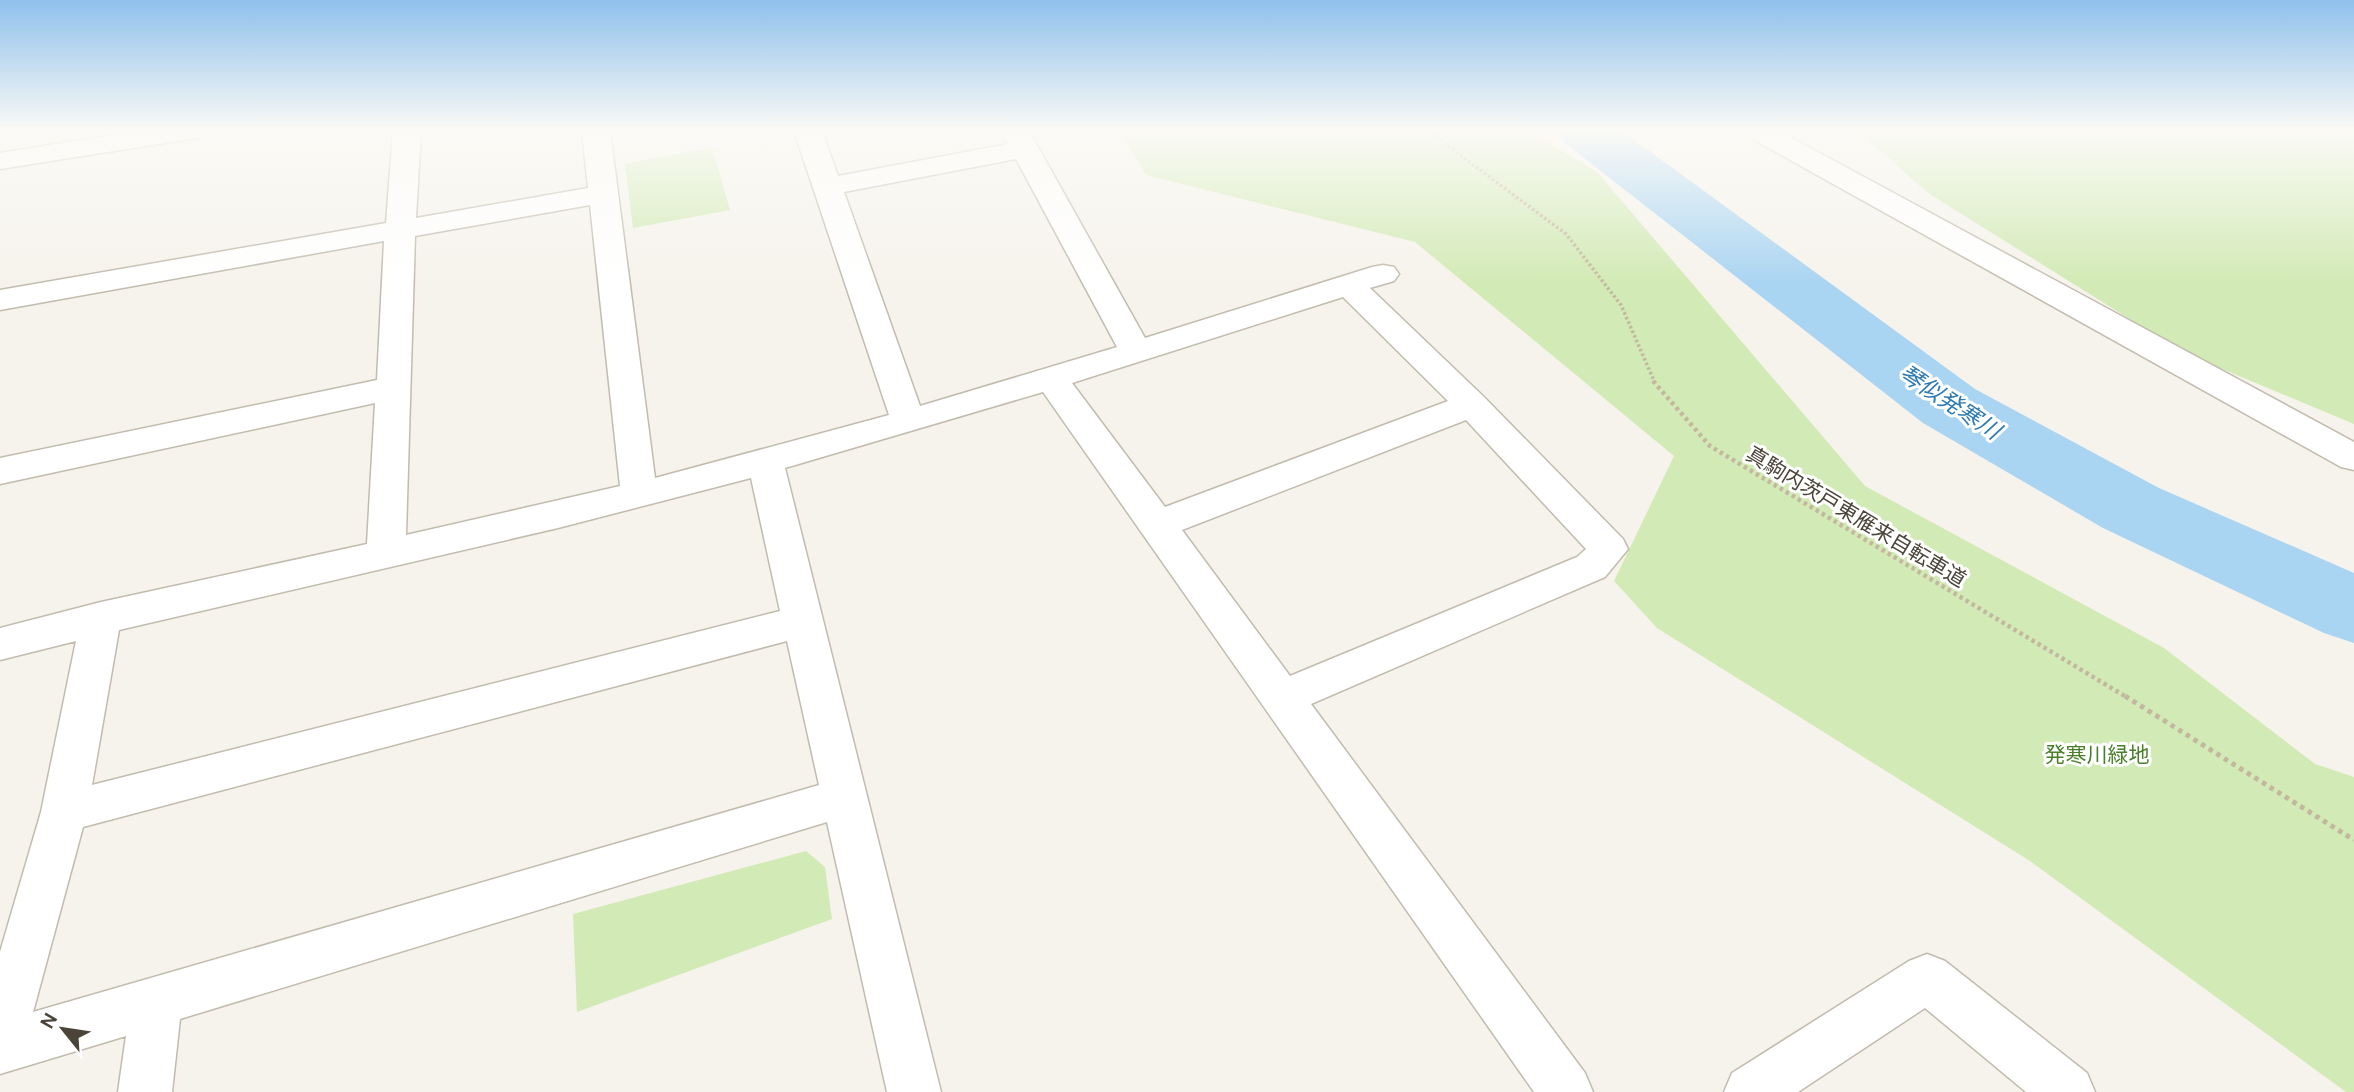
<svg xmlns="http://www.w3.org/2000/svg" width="2354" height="1092" viewBox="0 0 2354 1092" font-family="'DM Sans','Noto Sans JP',sans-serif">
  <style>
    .green { fill: #d2eab5 }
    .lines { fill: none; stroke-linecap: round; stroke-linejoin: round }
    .river { fill: #a9d4f2; fill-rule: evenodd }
    .minor-casing { stroke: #c2bbae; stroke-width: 3 }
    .path-far2 { stroke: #c4b79f; stroke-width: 3.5; stroke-dasharray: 2.5 2.5; stroke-linecap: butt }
    .path-far1 { stroke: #c4b79f; stroke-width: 4.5; stroke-dasharray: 3.5 3.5; stroke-linecap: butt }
    .path { stroke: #c4b79f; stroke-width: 5; stroke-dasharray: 4.5 4.5; stroke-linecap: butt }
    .minor { fill: #fff; fill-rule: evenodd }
    .labels { text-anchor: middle; stroke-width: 6; stroke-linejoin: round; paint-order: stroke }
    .street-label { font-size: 21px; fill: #4b4439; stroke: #fff }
    .park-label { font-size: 21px; fill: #4a7f2a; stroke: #fff }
    .water-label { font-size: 23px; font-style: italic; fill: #2e7ab2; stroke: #fff }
  </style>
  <rect width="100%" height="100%" fill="#f6f3ec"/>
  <!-- green -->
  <g class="green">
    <polygon points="1120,131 1529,131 1597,172 1865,486 2164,648 2315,764 2354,777 2354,1092 2346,1092 2030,861 1657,628 1614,581 1674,456 1415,242 1146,175"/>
    <polygon points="1858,131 2354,131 2354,424 2184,353 1928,193"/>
    <polygon points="712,147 730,210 633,228 625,164"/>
    <polygon points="806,851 825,867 832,919 577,1012 573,914"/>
  </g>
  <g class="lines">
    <!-- river -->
    <polygon class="river" points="1556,131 1622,131 1975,389 2159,488 2354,573 2354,643 2324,633 2103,528 1923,423 1565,143"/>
    <!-- minor casing -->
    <g class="minor-casing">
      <g id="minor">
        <polygon points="138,131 204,131 200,137 190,139 0,169 0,153"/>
        <path d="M393,131h28l-5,87 172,-30 -6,-57h28l45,347 234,-63 -95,-284h28l16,45 170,-32 -7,-13h28l116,207 227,-71 11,-2 11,2 5,7 -5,7 -24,7 114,109 139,142 5,10 -23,28 -294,127 274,369 8,19h-59l-491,-700 -258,76 156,624h-54l-60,-270 -647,197 -8,73h-54l8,-56 -126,38v-122l41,-140 35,-171 -76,19v-32l101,-26 266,-58 8,-141 -375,81v-26l377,-78 7,-139 -384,69v-20l386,-67zM1016,159l101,188 -197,59 -76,-214zM590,205l30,281 -214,49 9,-299zM1343,297l105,104 -283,106 -93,-124zM1466,420l120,129 -9,8 -287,119 -108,-146zM751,478l29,133 -688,174 27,-155 439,-102zM787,641l32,144 -786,227 50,-185z"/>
        <polygon points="1745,131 1779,131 2354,442 2354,470 2341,467 1749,137"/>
        <polygon points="1927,954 1945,961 2087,1073 2095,1092 2026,1092 1925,1008 1798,1092 1724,1092 1732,1073 1909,961"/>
      </g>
    </g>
    <!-- path-far2 -->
    <polyline class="path-far2" points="1428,131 1566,234 1621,305 1655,383"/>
    <!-- path-far1 -->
    <polyline class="path-far1" points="1653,381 1710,446 2128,698"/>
    <!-- path -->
    <polyline class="path" points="2125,696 2354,840"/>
    <!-- minor -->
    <use href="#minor" class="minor"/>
  </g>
  <!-- sky -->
  <linearGradient id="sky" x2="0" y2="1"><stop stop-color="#8fc1ec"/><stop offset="0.46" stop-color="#fbfaf6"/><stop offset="1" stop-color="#fbfaf6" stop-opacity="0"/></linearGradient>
  <rect width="2354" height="284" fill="url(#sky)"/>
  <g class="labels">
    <!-- street labels -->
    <g class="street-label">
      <text transform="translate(1856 517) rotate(31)" y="7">真駒内茨戸東雁来自転車道</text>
    </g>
    <!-- park labels -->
    <g class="park-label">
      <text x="2097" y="762">発寒川緑地</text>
    </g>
    <!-- water labels -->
    <g class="water-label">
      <text transform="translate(1950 402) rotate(33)" y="8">琴似発寒川</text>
    </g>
  </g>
  <!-- north arrow -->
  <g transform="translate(63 1029) rotate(300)" stroke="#ffffff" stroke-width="5" paint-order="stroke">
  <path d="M0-5L12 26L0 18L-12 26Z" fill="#4b4439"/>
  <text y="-10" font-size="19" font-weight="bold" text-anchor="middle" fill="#4b4439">N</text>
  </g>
</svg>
